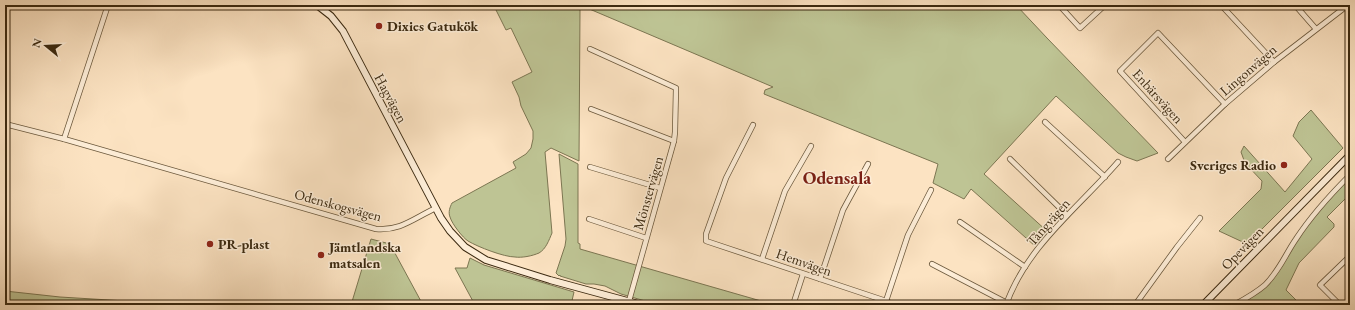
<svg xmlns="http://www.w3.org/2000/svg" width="1355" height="310" viewBox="0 0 1355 310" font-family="'EB Garamond',serif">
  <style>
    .green { fill: #bec494; stroke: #7c7652 }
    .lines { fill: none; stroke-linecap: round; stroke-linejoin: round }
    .street-casing { stroke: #6b583c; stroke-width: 6 }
    .secondary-casing { stroke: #3b2910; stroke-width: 8 }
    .street { stroke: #fdedd7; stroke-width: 4.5 }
    .secondary { stroke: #fdedd7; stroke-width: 6 }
    .poi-dot { fill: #8f2418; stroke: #fdedd7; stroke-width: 1.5 }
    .labels { text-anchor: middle; stroke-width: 3; stroke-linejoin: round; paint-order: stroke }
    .poi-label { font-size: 14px; font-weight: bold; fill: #3b2910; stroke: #fdedd7; text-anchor: start }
    .street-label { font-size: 14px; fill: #3b2910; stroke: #fdedd7 }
    .district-label { font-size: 18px; font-weight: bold; fill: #7a1f14; stroke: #fdedd7 }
  </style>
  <rect width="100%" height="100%" fill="#fce3c2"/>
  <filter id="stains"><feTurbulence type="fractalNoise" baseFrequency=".005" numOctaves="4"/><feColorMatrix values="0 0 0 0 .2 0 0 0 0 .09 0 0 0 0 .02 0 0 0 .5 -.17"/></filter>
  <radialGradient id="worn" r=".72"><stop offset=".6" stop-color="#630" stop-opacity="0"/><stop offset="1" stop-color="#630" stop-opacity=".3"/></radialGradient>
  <!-- green -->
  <g class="green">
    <path d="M491,5h79l10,5 -1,151 -28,-13 -6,4 7,81c-3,7 -6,16 -13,20 -7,3 -17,5 -24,4 -11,0 -37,-10 -47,-16 -5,-3 -16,-17 -18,-24 -2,-5 0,-10 2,-14l64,-35 -3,-6 13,-8 5,-6 2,-9v-8l-12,-25 -2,-9 -7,-15 20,-10 -21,-44 -5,2 -12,-24z"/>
    <polygon points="580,5 1016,5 1047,38 1158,153 1137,161 1126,157 1118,153 1056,96 984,174 1048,232 1035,246 971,189 964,199 933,183 938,164 764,94 765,90 773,87"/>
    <polygon points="1311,110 1343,148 1247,244 1219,231 1261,189 1262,181 1245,163 1241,152 1244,146 1285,192 1312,159 1293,136 1299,122"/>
    <polygon points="559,154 578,164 578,243 580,244 580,249 775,305 659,305 621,294 605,286 594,284 586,284 560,276 560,275 559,276 556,273 565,246 566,239"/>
    <polygon points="1350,175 1350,195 1349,195 1327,217 1334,224 1334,227 1299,263 1286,290 1301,305 1279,305 1275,302 1269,305 1234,305 1267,284 1295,240"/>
    <polygon points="371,239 390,244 423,305 351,305"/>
    <polygon points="470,258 484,265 574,292 571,305 475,305 455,268 467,268"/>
    <polygon points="5,291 60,297 142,302 157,305 5,305"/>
  </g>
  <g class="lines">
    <!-- street casing -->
    <g class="street-casing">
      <g id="street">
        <polyline points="1059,5 1080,28 1105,5"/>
        <polyline points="1221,5 1274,62"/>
        <polyline points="1295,5 1316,29"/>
        <polyline points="590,49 676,88 675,132 674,141 629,301"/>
        <polyline points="591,109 674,141"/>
        <polyline points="1045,122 1105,177"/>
        <path d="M5,124l59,15 312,90c25,2 38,-11 60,-21"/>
        <polyline points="753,125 726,178 706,234 706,241 886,301 894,305"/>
        <polyline points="64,139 108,5"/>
        <polyline points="1185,142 1120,71 1158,33 1225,104"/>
        <polyline points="1010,159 1067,215"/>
        <polyline points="1168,159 1225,104 1274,62 1348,5"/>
        <polyline points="590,167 660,188"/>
        <polyline points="589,219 646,238"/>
        <polyline points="960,222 1025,267"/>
        <polyline points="762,259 785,191 811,146"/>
        <polyline points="932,264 1007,303"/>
        <polyline points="820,279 843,210 868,164"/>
        <polyline points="886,301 908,235 931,190"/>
        <polyline points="793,305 803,274"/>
        <path d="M1006,305c20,-58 73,-98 112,-143"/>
        <polyline points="1135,305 1177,247 1200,218"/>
        <path d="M1234,305c11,-6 22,-12 31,-20 15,-15 20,-30 31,-46 15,-23 34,-44 54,-64"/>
        <polyline points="1340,305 1320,285 1350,256"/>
      </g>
    </g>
    <!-- secondary casing -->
    <g class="secondary-casing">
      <g id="secondary">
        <polyline points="317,5 331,16 343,31 441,218 450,231 465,247 486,260 550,280 642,305"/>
        <polyline points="1203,305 1350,155"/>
      </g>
    </g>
    <!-- street -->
    <use href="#street" class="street"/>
    <!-- secondary -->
    <use href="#secondary" class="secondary"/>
  </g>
  <!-- markers -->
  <g class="poi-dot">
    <circle cx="379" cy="26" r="4"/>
    <circle cx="1284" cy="165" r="4"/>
    <circle cx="210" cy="244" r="4"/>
    <circle cx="321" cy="255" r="4"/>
  </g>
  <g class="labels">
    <!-- poi labels -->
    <g class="poi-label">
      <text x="387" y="31">Dixies Gatukök</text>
      <text x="1276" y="170" text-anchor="end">Sveriges Radio</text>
      <text x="218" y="249">PR-plast</text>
      <text x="329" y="252">Jämtlandska<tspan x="329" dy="16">matsalen</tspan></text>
    </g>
    <!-- street labels -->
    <g class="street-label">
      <text transform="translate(1248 70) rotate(-41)" y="5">Lingonvägen</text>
      <text transform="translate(1158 96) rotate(48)" y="5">Enbärsvägen</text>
      <text transform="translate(391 98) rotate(62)" y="5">Hagvägen</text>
      <text transform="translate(648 193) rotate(-74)" y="5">Mönstervägen</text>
      <text transform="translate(338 205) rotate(15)" y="5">Odenskogsvägen</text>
      <text transform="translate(1048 222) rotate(-49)" y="5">Tångvägen</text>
      <text transform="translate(1242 248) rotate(-46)" y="5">Opevägen</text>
      <text transform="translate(804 262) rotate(19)" y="5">Hemvägen</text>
    </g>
    <!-- district labels -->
    <g class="district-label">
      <text x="837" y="184">Odensala</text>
    </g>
  </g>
  <!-- margin -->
  <rect width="1355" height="310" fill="none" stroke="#fce3c2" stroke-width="20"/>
  <rect x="6" y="6" width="1343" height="298" fill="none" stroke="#3b2910" stroke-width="2"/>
  <rect x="10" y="10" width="1335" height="290" fill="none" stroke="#3b2910"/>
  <!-- north arrow -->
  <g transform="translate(46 46) rotate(288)" stroke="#fdedd7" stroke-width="3" paint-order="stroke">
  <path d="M0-3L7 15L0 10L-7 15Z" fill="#3b2910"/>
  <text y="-6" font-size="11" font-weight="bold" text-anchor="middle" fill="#3b2910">N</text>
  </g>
  <rect width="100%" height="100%" filter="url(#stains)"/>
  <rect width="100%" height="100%" fill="url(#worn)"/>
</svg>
